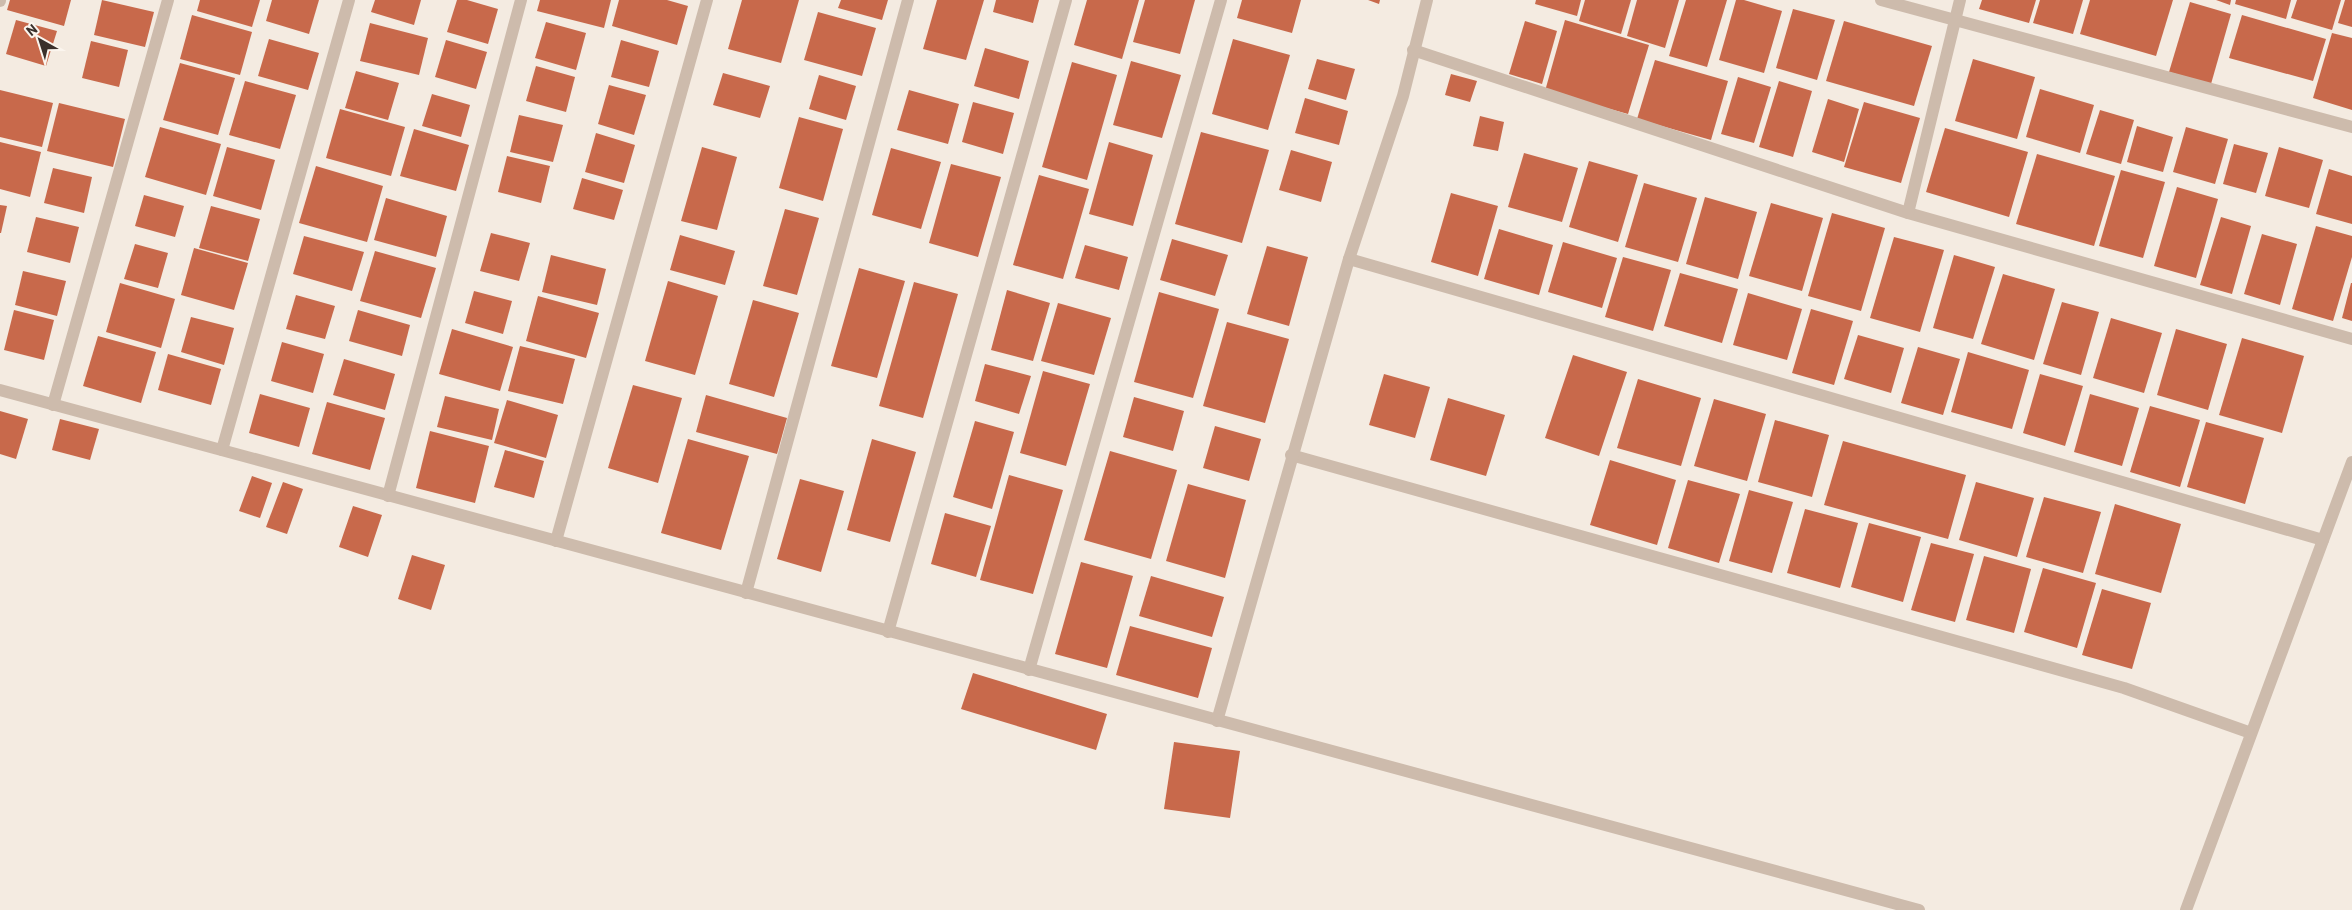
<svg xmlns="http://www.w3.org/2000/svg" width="2352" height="910" viewBox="0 0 2352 910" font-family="Barlow,sans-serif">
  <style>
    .building { fill: #c8694b }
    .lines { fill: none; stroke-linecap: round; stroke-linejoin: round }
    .minor { stroke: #cdbbac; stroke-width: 12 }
  </style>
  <rect width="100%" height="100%" fill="#f4ebe1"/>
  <!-- building -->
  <g class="building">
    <polygon points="10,0 71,0 64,26 7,10"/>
    <polygon points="102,0 154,12 145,47 94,35"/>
    <polygon points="200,0 260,0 252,27 197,11"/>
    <polygon points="272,0 319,0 309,34 266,21"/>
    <polygon points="375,0 421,0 414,25 371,12"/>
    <polygon points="457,0 467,0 498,9 488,44 447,32"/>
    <polygon points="540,0 611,0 604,28 537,11"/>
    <polygon points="619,0 667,0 688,6 677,45 612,26"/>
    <polygon points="742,0 799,0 781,63 728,49"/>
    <polygon points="841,0 888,0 882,20 838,8"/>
    <polygon points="937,0 984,0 966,60 923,49"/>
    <polygon points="996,0 1039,0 1033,23 993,12"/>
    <polygon points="1087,0 1139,0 1122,59 1074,45"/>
    <polygon points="1145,0 1195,0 1180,54 1133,42"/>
    <polygon points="1242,0 1301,0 1292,33 1237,18"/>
    <polygon points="1368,0 1380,0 1379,4"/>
    <polygon points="1536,0 1581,0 1577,16 1535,4"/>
    <polygon points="1585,0 1631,0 1621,34 1579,21"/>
    <polygon points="1637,0 1679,0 1665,48 1627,36"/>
    <polygon points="1686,0 1727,0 1707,67 1669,56"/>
    <polygon points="1736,0 1744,0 1782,11 1764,73 1719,60"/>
    <polygon points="1982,0 2036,0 2029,23 1979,9"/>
    <polygon points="2040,0 2083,0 2073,34 2033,23"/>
    <polygon points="2090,0 2173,0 2156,56 2080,34"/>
    <polygon points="2216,0 2231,0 2230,5"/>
    <polygon points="2236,0 2291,0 2286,19 2235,4"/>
    <polygon points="2297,0 2341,0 2332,30 2291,18"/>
    <polygon points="2345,0 2352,0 2352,27 2338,23"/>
    <polygon points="2190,2 2231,14 2211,84 2169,72"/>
    <polygon points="1793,9 1835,20 1817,80 1776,68"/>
    <polygon points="818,12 876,28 862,76 804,60"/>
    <polygon points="192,15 252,32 240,75 180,59"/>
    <polygon points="2242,15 2326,39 2313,81 2229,58"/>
    <polygon points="16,20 57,31 46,66 6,54"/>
    <polygon points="1565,20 1649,45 1628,114 1545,91"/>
    <polygon points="1525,21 1557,31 1542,84 1509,74"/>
    <polygon points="1844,21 1932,46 1914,106 1826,81"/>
    <polygon points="546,22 586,33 576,70 535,58"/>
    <polygon points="370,23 428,38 419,75 360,61"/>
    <polygon points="2332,33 2352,38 2352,110 2313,98"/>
    <polygon points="269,39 319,53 308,90 258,76"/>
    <polygon points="1233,39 1290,55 1268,130 1212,114"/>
    <polygon points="446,40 487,52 476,89 435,77"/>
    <polygon points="621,40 659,51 649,87 611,77"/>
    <polygon points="91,41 128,50 119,87 82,78"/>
    <polygon points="985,48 1029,61 1019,99 974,86"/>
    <polygon points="1317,59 1355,69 1346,100 1308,89"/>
    <polygon points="1973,59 2035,77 2017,139 1955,121"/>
    <polygon points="1655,60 1728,81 1711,140 1637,119"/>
    <polygon points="1131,61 1181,75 1162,138 1113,125"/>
    <polygon points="1072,62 1117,75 1087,180 1042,167"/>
    <polygon points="180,63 235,78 218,135 163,120"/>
    <polygon points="536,66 575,77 566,112 526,101"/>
    <polygon points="356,71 399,83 388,120 345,108"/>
    <polygon points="723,73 770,86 760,118 713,105"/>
    <polygon points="1451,74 1477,81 1470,102 1445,95"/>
    <polygon points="819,75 856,86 846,120 809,109"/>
    <polygon points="1738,77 1771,87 1754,143 1721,134"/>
    <polygon points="245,81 296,95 280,149 229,135"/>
    <polygon points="1779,81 1812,91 1793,157 1759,147"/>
    <polygon points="609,85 646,95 634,135 598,124"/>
    <polygon points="2040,89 2094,105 2080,153 2026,137"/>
    <polygon points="0,90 53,103 42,147 0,137"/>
    <polygon points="909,90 959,104 948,144 897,130"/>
    <polygon points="432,94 470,105 461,137 422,126"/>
    <polygon points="1305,98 1348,111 1339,145 1295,133"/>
    <polygon points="1828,99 1859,109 1844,162 1812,152"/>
    <polygon points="973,102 1014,113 1003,154 962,142"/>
    <polygon points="1864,102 1920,118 1901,183 1844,167"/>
    <polygon points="59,103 125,119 113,167 47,151"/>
    <polygon points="340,109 405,127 391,176 326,158"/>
    <polygon points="2100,110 2134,120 2121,164 2086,154"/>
    <polygon points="519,115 563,125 553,162 510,152"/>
    <polygon points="1480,116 1504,122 1498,151 1473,146"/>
    <polygon points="799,117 843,129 823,201 779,188"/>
    <polygon points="2137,126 2173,137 2163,172 2127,162"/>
    <polygon points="160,127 221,144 206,195 145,177"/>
    <polygon points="2186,127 2228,139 2215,184 2173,172"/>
    <polygon points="1945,128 2028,152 2009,217 1926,192"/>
    <polygon points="414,129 469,145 456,191 400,176"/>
    <polygon points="1201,132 1269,150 1242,243 1175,224"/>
    <polygon points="596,133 635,145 624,183 585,172"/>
    <polygon points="0,142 41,152 30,197 0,189"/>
    <polygon points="1109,142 1153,155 1133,226 1089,214"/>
    <polygon points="2234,144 2268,153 2256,193 2223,184"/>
    <polygon points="227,147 275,160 261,210 213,196"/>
    <polygon points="702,147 737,157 717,230 681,221"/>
    <polygon points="2279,147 2323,160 2309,208 2265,196"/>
    <polygon points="891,148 941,162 921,229 872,215"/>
    <polygon points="1291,150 1332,162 1321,202 1279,190"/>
    <polygon points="1524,153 1578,168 1562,222 1508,207"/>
    <polygon points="2037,154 2115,176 2094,246 2016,224"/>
    <polygon points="507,156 550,166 541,203 498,192"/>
    <polygon points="1589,161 1638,175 1618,242 1569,227"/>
    <polygon points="951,164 1001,177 978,257 929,243"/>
    <polygon points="316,166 383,186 367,242 299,223"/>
    <polygon points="53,168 92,177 84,213 44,203"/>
    <polygon points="2329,169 2352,176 2352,224 2316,214"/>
    <polygon points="2121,170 2165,182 2143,258 2099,246"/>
    <polygon points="1039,175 1089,189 1063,279 1013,265"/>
    <polygon points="582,178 623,190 614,220 573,209"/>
    <polygon points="1644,183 1697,198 1678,262 1625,247"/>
    <polygon points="2177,187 2218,199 2196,278 2154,266"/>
    <polygon points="1451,193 1498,206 1478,276 1431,262"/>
    <polygon points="144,195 184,206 175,237 135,226"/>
    <polygon points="1705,197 1757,212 1738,279 1686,264"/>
    <polygon points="386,198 447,216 436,257 374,240"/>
    <polygon points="1771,203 1823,218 1802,291 1749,276"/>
    <polygon points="0,205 7,206 1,233 0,233"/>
    <polygon points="211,206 260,219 248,261 199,248"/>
    <polygon points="785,209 819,218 797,295 763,286"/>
    <polygon points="1832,213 1885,228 1861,311 1808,296"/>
    <polygon points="36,217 79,227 70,263 27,252"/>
    <polygon points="2221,217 2251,226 2232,294 2200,285"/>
    <polygon points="2316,226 2352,236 2352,257 2333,321 2292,309"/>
    <polygon points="1499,229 1553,245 1539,295 1484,279"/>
    <polygon points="491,233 530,243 519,281 480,271"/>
    <polygon points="2262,234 2297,244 2280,305 2244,294"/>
    <polygon points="680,235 735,251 725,285 670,270"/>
    <polygon points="304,236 364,252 352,291 293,274"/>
    <polygon points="1894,237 1944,250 1920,332 1870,318"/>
    <polygon points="1172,239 1228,255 1215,296 1160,280"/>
    <polygon points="1563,242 1617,258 1602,308 1548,292"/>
    <polygon points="135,244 168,253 158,288 124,279"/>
    <polygon points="1085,245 1128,257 1119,290 1075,278"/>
    <polygon points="1267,246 1308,257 1289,326 1247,314"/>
    <polygon points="194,248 248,263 234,310 181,295"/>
    <polygon points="375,251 436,268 421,318 360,301"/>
    <polygon points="551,255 606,269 597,305 542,292"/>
    <polygon points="1954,255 1995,267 1973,339 1933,328"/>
    <polygon points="1623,257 1671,270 1653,331 1605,317"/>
    <polygon points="859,268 905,281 877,378 831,366"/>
    <polygon points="23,271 66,281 57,316 15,305"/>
    <polygon points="1680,273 1738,289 1722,343 1664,326"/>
    <polygon points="2003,274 2055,289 2034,360 1981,344"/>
    <polygon points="668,281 718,296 695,375 645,361"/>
    <polygon points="914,282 958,294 923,418 879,406"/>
    <polygon points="120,283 175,299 161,348 106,332"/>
    <polygon points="2351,283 2352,283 2352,321 2342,318"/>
    <polygon points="1007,290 1050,303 1033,361 991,350"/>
    <polygon points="474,291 512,301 503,334 465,323"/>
    <polygon points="1159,292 1219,309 1193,398 1134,382"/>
    <polygon points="1748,293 1802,309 1787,360 1733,345"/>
    <polygon points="296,295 335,306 325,339 286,329"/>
    <polygon points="538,296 599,313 586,358 526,341"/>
    <polygon points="753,300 799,313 774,397 729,384"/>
    <polygon points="2062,302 2099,312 2081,375 2043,364"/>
    <polygon points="1058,303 1111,318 1094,375 1041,361"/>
    <polygon points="1811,309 1853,321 1834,385 1792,373"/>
    <polygon points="14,310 54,320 44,360 4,350"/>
    <polygon points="358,310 410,325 402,356 349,341"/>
    <polygon points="191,317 234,328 224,365 181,352"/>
    <polygon points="2111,318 2162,333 2144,393 2093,378"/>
    <polygon points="1227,322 1289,339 1265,423 1203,406"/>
    <polygon points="452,329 513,347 500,391 439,374"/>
    <polygon points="2176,329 2227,344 2208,410 2157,395"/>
    <polygon points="1858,335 1904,348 1891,393 1844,379"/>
    <polygon points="98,336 156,352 141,403 83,386"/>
    <polygon points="2242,338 2304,356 2282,433 2219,415"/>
    <polygon points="282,342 324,354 313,393 271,381"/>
    <polygon points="520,346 575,359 563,404 508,391"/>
    <polygon points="1918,347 1960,359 1943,415 1901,403"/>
    <polygon points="1968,352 2029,370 2012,429 1951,412"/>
    <polygon points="168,354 221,369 211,405 158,390"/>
    <polygon points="1573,355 1627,372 1599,456 1545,438"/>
    <polygon points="344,359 395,374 385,410 333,395"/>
    <polygon points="985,364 1031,376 1019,414 975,401"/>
    <polygon points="1043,371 1090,384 1066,466 1020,453"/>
    <polygon points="1384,374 1430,387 1415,438 1369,425"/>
    <polygon points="2040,374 2083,386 2065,446 2023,433"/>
    <polygon points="1638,379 1701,398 1681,466 1617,448"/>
    <polygon points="633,385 682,398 658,483 608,468"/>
    <polygon points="260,394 310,408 299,447 249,433"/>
    <polygon points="2090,394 2139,408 2122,466 2074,452"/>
    <polygon points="706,395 787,418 777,454 696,432"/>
    <polygon points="445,396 499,409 492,440 437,427"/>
    <polygon points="1134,397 1184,411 1173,451 1123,437"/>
    <polygon points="1448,398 1505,415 1486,476 1430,460"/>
    <polygon points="1714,399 1766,414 1747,481 1694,466"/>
    <polygon points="507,400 558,415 546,458 494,443"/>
    <polygon points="327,402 385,418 370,470 312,454"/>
    <polygon points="2150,406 2200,420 2180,487 2130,472"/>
    <polygon points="0,411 28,419 16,459 0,454"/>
    <polygon points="60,419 99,429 90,460 52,450"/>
    <polygon points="1775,420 1829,435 1812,497 1758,482"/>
    <polygon points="975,421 1014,432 992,509 953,497"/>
    <polygon points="2206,422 2264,438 2245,504 2187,487"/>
    <polygon points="1215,426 1261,439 1249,481 1203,468"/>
    <polygon points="430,431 489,446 475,503 416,488"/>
    <polygon points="688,439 749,456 721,550 661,533"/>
    <polygon points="872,439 916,452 890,542 847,530"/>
    <polygon points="1843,441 1966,475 1948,539 1824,505"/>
    <polygon points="505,450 544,461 534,498 494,487"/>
    <polygon points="1110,451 1177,470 1151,559 1084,540"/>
    <polygon points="1610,460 1676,480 1657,545 1590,525"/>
    <polygon points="1009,475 1063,490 1033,594 980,580"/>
    <polygon points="252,476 272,483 260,518 239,511"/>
    <polygon points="800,479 844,491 821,572 777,559"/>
    <polygon points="1688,480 1740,494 1719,563 1668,548"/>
    <polygon points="283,482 303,489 287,534 266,527"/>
    <polygon points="1976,482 2034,498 2017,557 1959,540"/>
    <polygon points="1188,484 1246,500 1225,578 1166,561"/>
    <polygon points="1749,490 1793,502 1772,573 1729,561"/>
    <polygon points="2044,497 2101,512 2083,573 2026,557"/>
    <polygon points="2115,504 2181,524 2161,593 2095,574"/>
    <polygon points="353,506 382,515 368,557 339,547"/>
    <polygon points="1805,509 1858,523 1840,588 1787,573"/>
    <polygon points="945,513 991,526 976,577 931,564"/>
    <polygon points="1869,523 1921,537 1903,602 1851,587"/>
    <polygon points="1931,543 1974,554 1955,622 1911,610"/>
    <polygon points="412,555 445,565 431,610 398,599"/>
    <polygon points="1984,556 2031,569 2014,633 1966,620"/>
    <polygon points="1081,562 1133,576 1107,668 1055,654"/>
    <polygon points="2043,568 2096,583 2077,648 2024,632"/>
    <polygon points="1151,576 1224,597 1212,637 1139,616"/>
    <polygon points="2102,589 2151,603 2132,669 2082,655"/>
    <polygon points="1130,626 1212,648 1198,698 1116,675"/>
    <polygon points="973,673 1107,714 1096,750 961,709"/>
    <polygon points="1174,742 1240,751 1230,818 1164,809"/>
  </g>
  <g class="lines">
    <!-- minor -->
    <g class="minor">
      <polyline points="1881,0 2352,127"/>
      <polyline points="0,1 0,0"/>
      <polyline points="1413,50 1908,213 2352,339"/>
      <polyline points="1908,213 1960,0"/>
      <polyline points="1349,259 2323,540"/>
      <polyline points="0,390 1919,910"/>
      <polyline points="53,405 168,0"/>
      <polyline points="222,450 349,0"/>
      <polyline points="1291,455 2124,688 2251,733"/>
      <polyline points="388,496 521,0"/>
      <polyline points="556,541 707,0"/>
      <polyline points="746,593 908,0"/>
      <polyline points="888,632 1066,0"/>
      <polyline points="1029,670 1221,0"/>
      <polyline points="1217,721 1349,259 1403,96 1427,0"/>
      <polyline points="2186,910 2352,462"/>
    </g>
  </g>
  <!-- north arrow -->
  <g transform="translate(40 40) rotate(321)" stroke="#fbf5ee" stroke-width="4" paint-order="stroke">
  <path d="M0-4L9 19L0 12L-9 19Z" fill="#3b302b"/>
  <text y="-8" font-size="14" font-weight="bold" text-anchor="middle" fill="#3b302b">N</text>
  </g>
</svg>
